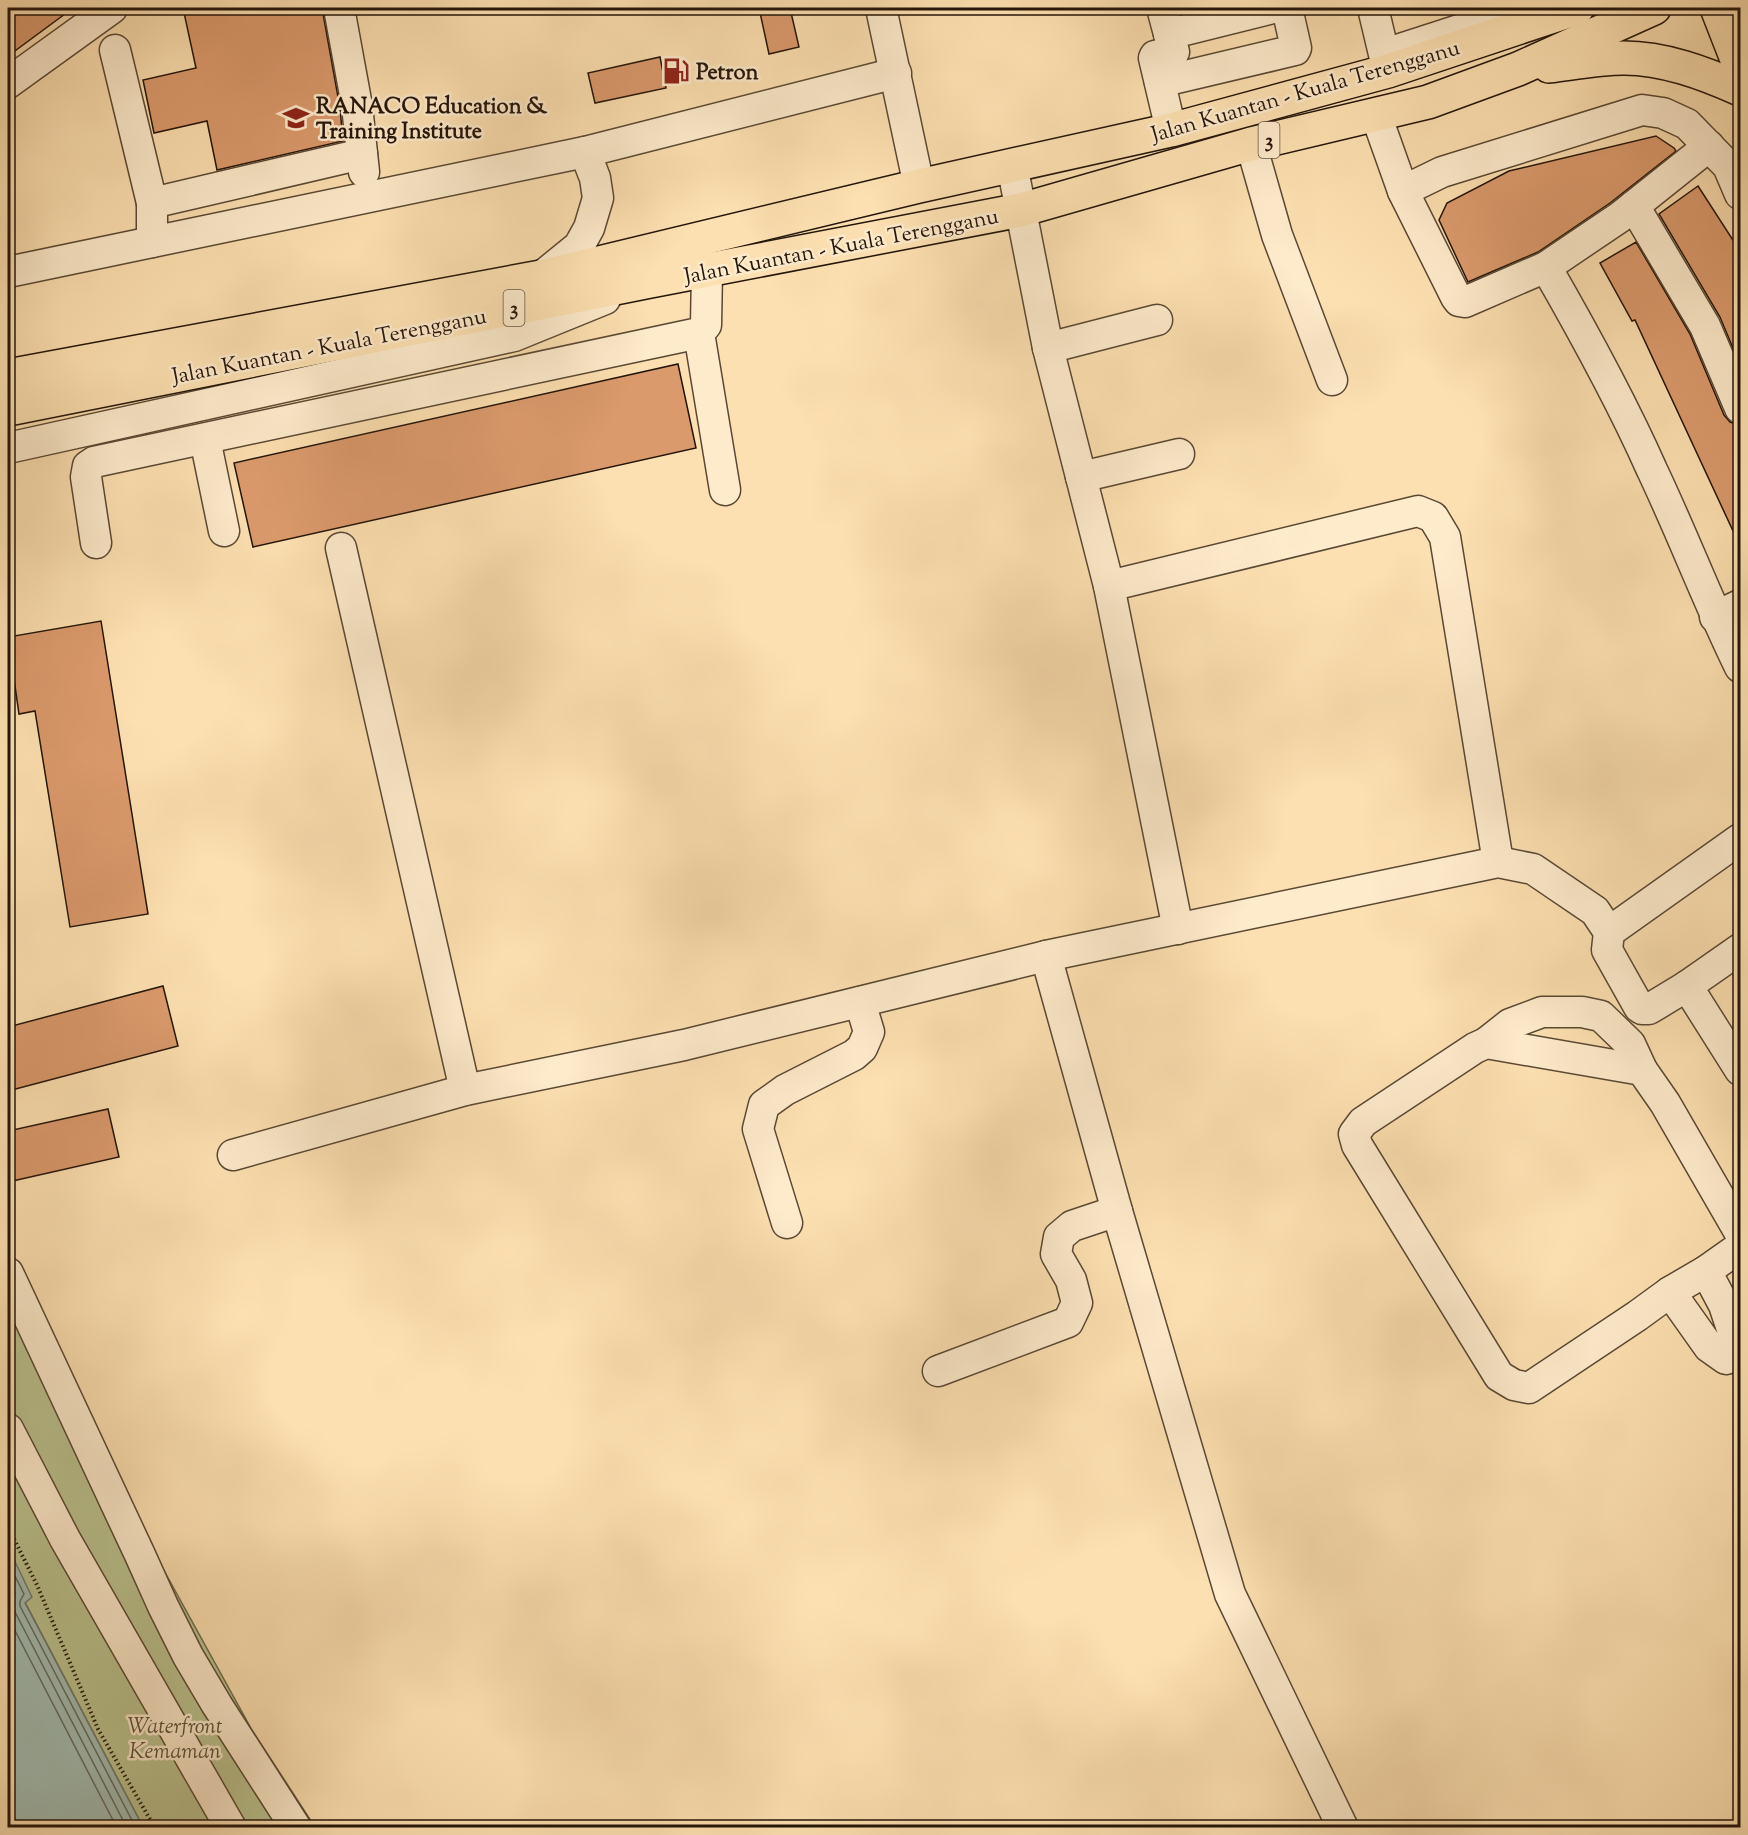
<svg xmlns="http://www.w3.org/2000/svg" width="1748" height="1835" viewBox="0 0 1748 1835" font-family="'Sorts Mill Goudy',serif">
  <style>
    .green { fill: #bac38f; stroke: #6e6c4c; stroke-width: 1.5 }
    .water { fill: #a1bcb2; stroke: #6f796f; stroke-width: 1.5 }
    .lines { fill: none; stroke-linecap: round; stroke-linejoin: round }
    .shore { stroke: #62685e; stroke-width: 1.5 }
    .building { fill: #db9a6c; stroke: #23150a; stroke-width: 1.5 }
    .minor-casing { stroke: #5a4834; stroke-width: 33 }
    .major-casing { stroke: #23150a; stroke-width: 36 }
    .highway-casing { stroke: #23150a; stroke-width: 36 }
    .path { stroke: #23150a; stroke-width: 4; stroke-dasharray: 1.5 3; stroke-linecap: butt }
    .minor { stroke: #feebcc; stroke-width: 30 }
    .major { stroke: #fde0b1; stroke-width: 33 }
    .highway { stroke: #fde0b1; stroke-width: 33 }
    .labels { text-anchor: middle; stroke-width: 5; stroke-linejoin: round; paint-order: stroke }
    .shield { fill: #feebcc; stroke: #655544; stroke-width: 1.5 }
    .shield-label { font-size: 21px; font-weight: bold; fill: #23150a }
    .poi-label { font-size: 22px; font-weight: bold; fill: #23150a; stroke: #feebcc; text-anchor: start }
    .street-label { font-size: 22px; fill: #23150a; stroke: #feebcc }
    .park-label { font-size: 22px; font-style: italic; fill: #585239; stroke: #feebcc }
  </style>
  <rect width="100%" height="100%" fill="#fde0b1"/>
  <filter id="stains"><feTurbulence type="fractalNoise" baseFrequency=".00333" numOctaves="4"/><feColorMatrix values="0 0 0 0 .2 0 0 0 0 .09 0 0 0 0 .02 0 0 0 .5 -.17"/></filter>
  <radialGradient id="worn" r=".72"><stop offset=".6" stop-color="#630" stop-opacity="0"/><stop offset="1" stop-color="#630" stop-opacity=".3"/></radialGradient>
  <!-- green -->
  <polygon class="green" points="8,1288 252,1730 315,1827 143,1827 25,1602 18,1571 8,1547"/>
  <!-- water -->
  <polygon class="water" points="8,1547 32,1597 25,1603 143,1827 8,1827"/>
  <g class="lines">
    <!-- shore -->
    <g class="shore">
      <polyline points="8,1562 24,1594 20,1601 20,1606 136,1828"/>
      <polyline points="8,1579 15,1593 12,1602 14,1610 127,1828"/>
      <polyline points="8,1617 117,1828"/>
    </g>
  </g>
  <!-- building -->
  <g class="building">
    <polygon points="8,8 73,8 8,56"/>
    <polygon points="183,8 322,8 340,108 343,141 217,170 207,121 154,133 143,80 196,68"/>
    <polygon points="759,8 790,8 799,47 769,54"/>
    <polygon points="660,57 666,88 595,103 588,73"/>
    <polygon points="1656,136 1674,148 1676,151 1610,203 1538,252 1468,282 1439,220 1447,203 1509,171"/>
    <polygon points="1698,186 1740,251 1740,365 1720,317 1659,214"/>
    <polygon points="1636,242 1690,334 1724,415 1730,422 1740,425 1740,546 1635,320 1632,321 1600,263"/>
    <polygon points="678,364 696,448 253,547 234,463"/>
    <polygon points="101,621 148,914 70,927 35,711 19,714 8,637"/>
    <polygon points="163,986 178,1046 8,1091 8,1027"/>
    <polygon points="108,1109 119,1157 8,1182 8,1131"/>
  </g>
  <g class="lines">
    <!-- minor casing -->
    <g class="minor-casing">
      <g id="minor">
        <polyline points="339,8 357,106 364,172"/>
        <polyline points="881,8 919,186"/>
        <polyline points="1162,8 1169,34"/>
        <polyline points="1373,8 1388,71"/>
        <polyline points="115,50 152,203"/>
        <polyline points="1385,54 1527,8"/>
        <polyline points="1160,82 1295,50 1296,48 1287,8"/>
        <polyline points="8,83 112,8"/>
        <polyline points="1376,115 1403,191 1456,297 1459,301 1465,302 1546,267 1620,217 1709,146"/>
        <polyline points="1171,130 1154,58 1155,56 1174,52 1169,34 1273,8"/>
        <polyline points="1251,144 1277,235 1332,380"/>
        <polyline points="1012,165 1048,348 1109,586 1178,929"/>
        <polyline points="1403,191 1442,172 1642,110 1663,113 1687,124 1728,166 1740,194"/>
        <polyline points="1634,206 1705,326 1740,408"/>
        <polyline points="152,242 152,203 362,154"/>
        <path d="M1546,267c38,66 75,133 106,203 31,65 56,132 88,197"/>
        <polyline points="8,272 585,152 896,73"/>
        <polyline points="541,277 579,246 589,228 598,198 595,178 585,152"/>
        <polyline points="699,333 725,490"/>
        <polyline points="1048,348 1157,320"/>
        <polyline points="205,439 224,531"/>
        <polyline points="8,448 514,336 605,299"/>
        <polyline points="1081,477 1179,454"/>
        <polyline points="96,543 86,477 88,466 94,462 699,333 706,325 707,271"/>
        <polyline points="341,548 465,1090"/>
        <polyline points="1109,586 1418,511 1433,517 1445,537 1498,862"/>
        <polyline points="1715,617 1740,605"/>
        <polyline points="1609,932 1740,839"/>
        <polyline points="1046,956 1117,1211 1230,1594 1343,1828"/>
        <polyline points="1687,986 1740,1070"/>
        <polyline points="1486,1043 1510,1024 1542,1012 1582,1012 1601,1016 1630,1044 1642,1070"/>
        <polyline points="233,1155 465,1090 684,1045 1046,956 1498,862 1533,869 1595,911 1609,932 1607,950 1639,1007 1642,1009 1649,1009 1687,986 1740,949"/>
        <polyline points="787,1223 758,1129 764,1105 785,1090 854,1055 862,1048 869,1032 860,1002"/>
        <polyline points="1740,1233 1665,1103 1642,1070 1486,1043 1475,1048 1363,1122 1354,1134 1357,1145 1499,1376 1514,1385 1529,1388 1637,1316 1670,1292 1706,1271 1740,1247"/>
        <polyline points="8,1273 140,1555 163,1606 188,1656 217,1705 296,1828"/>
        <polyline points="1670,1292 1709,1347 1726,1359 1733,1332 1724,1305 1706,1271"/>
        <polyline points="938,1371 1068,1322 1077,1303 1071,1280 1056,1254 1059,1237 1072,1226 1117,1211"/>
        <polyline points="8,1429 65,1539 231,1828"/>
      </g>
    </g>
    <!-- major casing -->
    <g class="major-casing">
      <polyline id="major" points="1717,8 1740,67"/>
    </g>
    <!-- highway casing -->
    <g class="highway-casing">
      <g id="highway">
        <path d="M1549,66c24,-3 50,-8 75,-8 40,0 80,15 116,31"/>
        <polyline points="8,376 541,277 919,186 1171,130 1388,71 1577,8"/>
        <polyline points="8,409 650,281 1021,210 1251,144 1428,102 1518,69 1654,8"/>
      </g>
    </g>
    <!-- path -->
    <polyline class="path" points="8,1527 37,1585 98,1729 155,1828"/>
    <!-- minor -->
    <use href="#minor" class="minor"/>
    <!-- major -->
    <use href="#major" class="major"/>
    <!-- highway -->
    <use href="#highway" class="highway"/>
  </g>
  <!-- icons -->
  <defs>
    <g id="fuel-bare" transform="scale(2.07)"><path d="M-5.5-6h7V0h2V4h1.3V-2.5L3-4.5l.8-.8L6-3V5H2.5V1h-1V6h-7ZM-4.2-4.7v3.2H.2V-4.7Z" fill="#8f2418" stroke="#feebcc" stroke-width="2.5" paint-order="stroke"/></g>
    <g id="university-bare" transform="scale(2.07)"><path d="M0-5L7-2L0 1L-7-2ZM-4 1L0 2.5L4 1V4Q0 6-4 4Z" fill="#8f2418" stroke="#feebcc" stroke-width="2.5" paint-order="stroke"/></g>
  </defs>
  <g fill-rule="evenodd">
    <use href="#fuel-bare" x="676" y="71"/>
    <use href="#university-bare" x="296" y="118"/>
  </g>
  <g class="labels">
    <!-- shield labels -->
    <g class="shield">
      <rect x="1258.5" y="122" width="21" height="36" rx="4.5"/>
      <rect x="503.5" y="290" width="21" height="36" rx="4.5"/>
    </g>
    <g class="shield-label">
      <text x="1269" y="147">3</text>
      <text x="514" y="315">3</text>
    </g>
    <!-- poi labels -->
    <g class="poi-label">
      <text x="696" y="79">Petron</text>
      <text x="316" y="113">RANACO Education &amp;<tspan x="316" dy="25">Training Institute</tspan></text>
    </g>
    <!-- street labels -->
    <g class="street-label">
      <text transform="translate(1305 90) rotate(-16)" y="8">Jalan Kuantan - Kuala Terengganu</text>
      <text transform="translate(841 245) rotate(-11)" y="8">Jalan Kuantan - Kuala Terengganu</text>
      <text transform="translate(329 345) rotate(-11)" y="8">Jalan Kuantan - Kuala Terengganu</text>
    </g>
    <!-- park labels -->
    <g class="park-label">
      <text x="175" y="1733">Waterfront<tspan x="175" dy="25">Kemaman</tspan></text>
    </g>
  </g>
  <!-- margin -->
  <rect width="1748" height="1835" fill="none" stroke="#fde0b1" stroke-width="30"/>
  <rect x="9" y="9" width="1730" height="1817" fill="none" stroke="#23150a" stroke-width="3"/>
  <rect x="15" y="15" width="1718" height="1805" fill="none" stroke="#23150a" stroke-width="1.5"/>
  <rect width="100%" height="100%" filter="url(#stains)"/>
  <rect width="100%" height="100%" fill="url(#worn)"/>
</svg>
